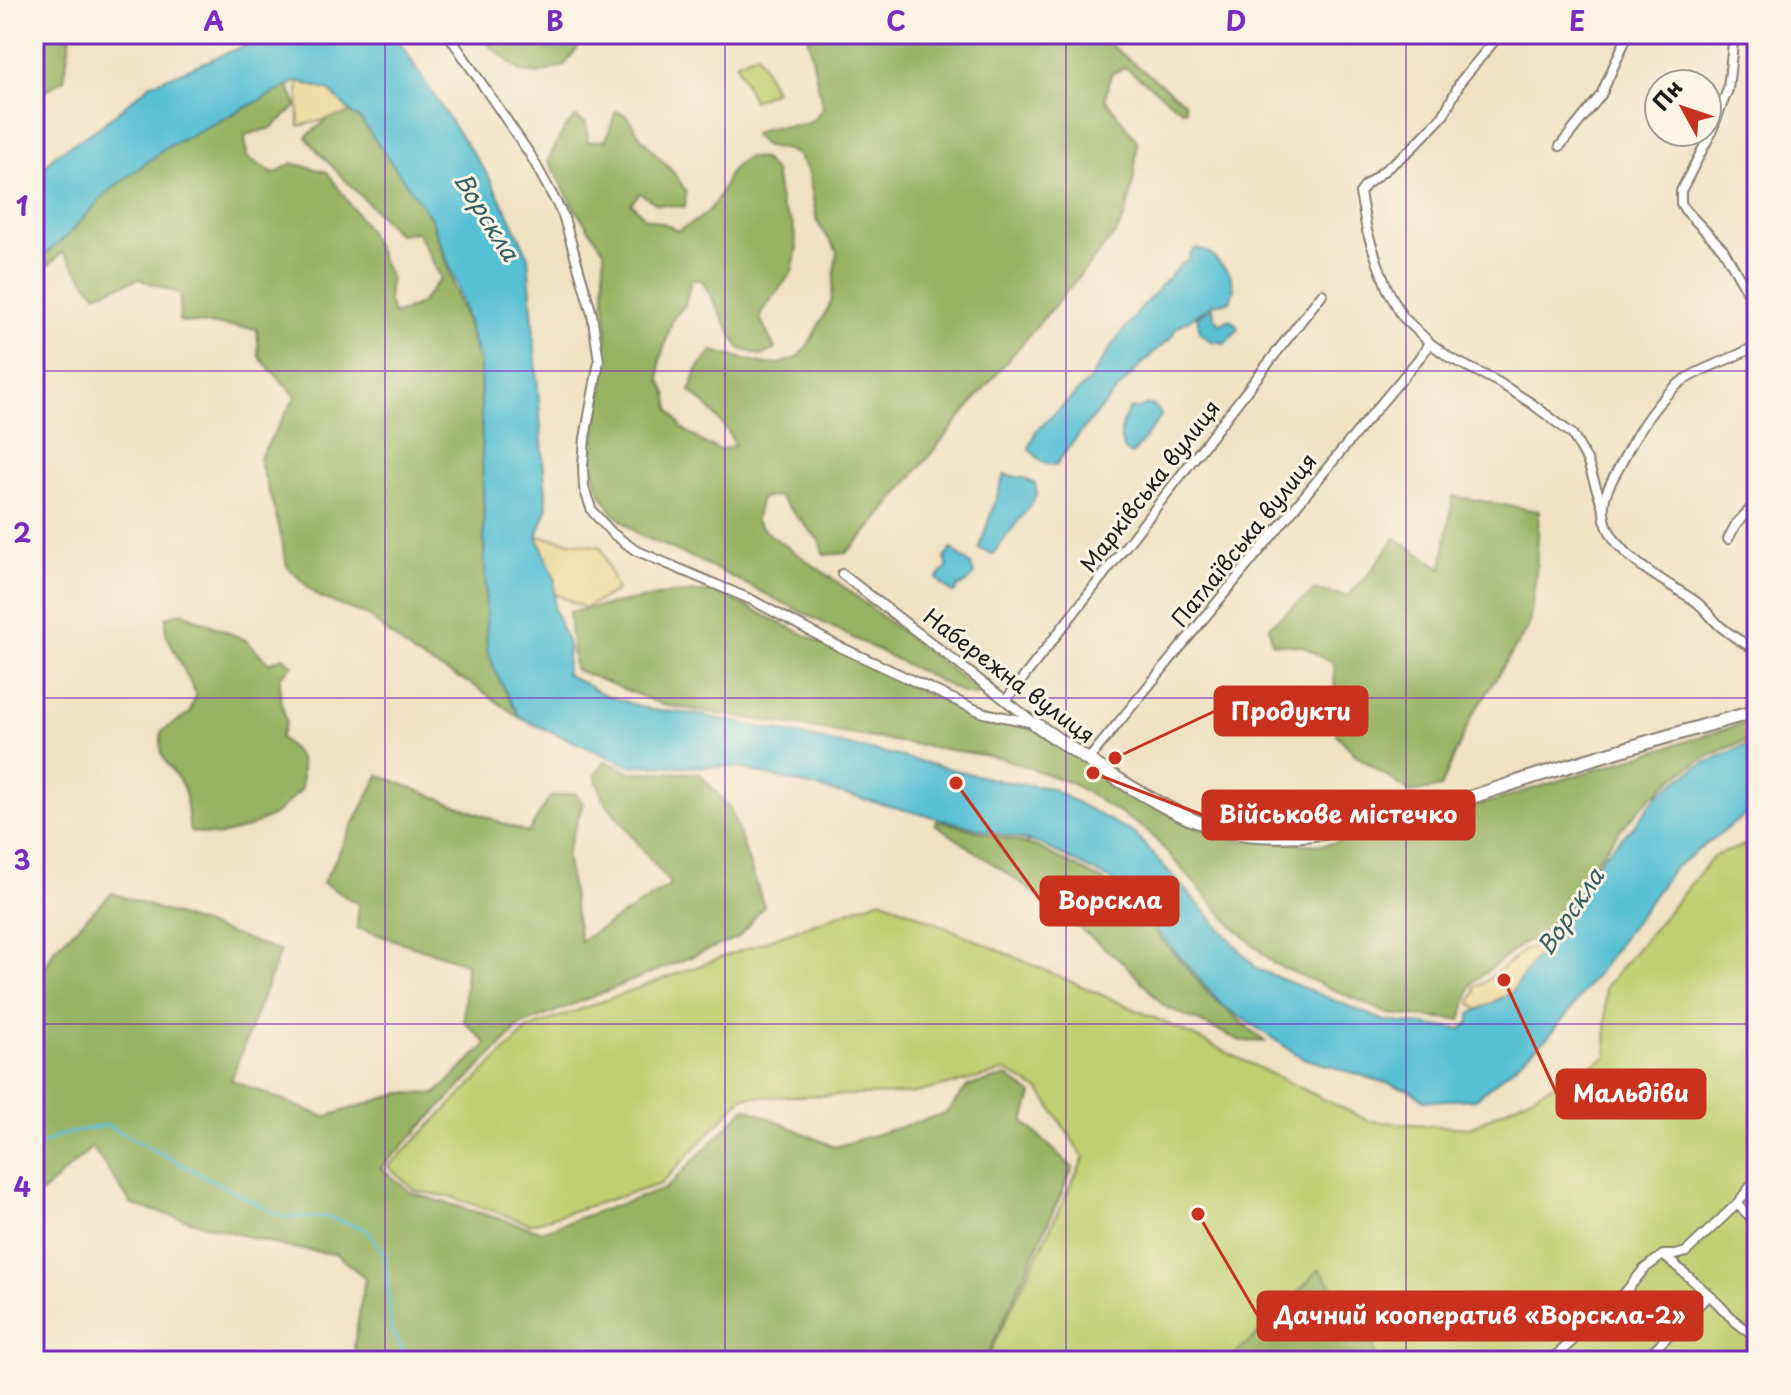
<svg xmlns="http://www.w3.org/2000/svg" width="1791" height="1395" viewBox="0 0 1791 1395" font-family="'Playpen Sans',sans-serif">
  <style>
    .green { fill: #c0cf71; stroke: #6e7646; stroke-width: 2 }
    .forest { fill: #98b263; stroke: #5a6740; stroke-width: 2 }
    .sand { fill: #eeda9e; stroke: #857b5d; stroke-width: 2 }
    .water { fill: #57c0d4; stroke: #3a6e78; stroke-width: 2 }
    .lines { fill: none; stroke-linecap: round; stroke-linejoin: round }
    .stream { stroke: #57c0d4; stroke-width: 3 }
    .street-casing { stroke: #867f70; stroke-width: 12 }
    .secondary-casing { stroke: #867f70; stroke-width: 16 }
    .street { stroke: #fff; stroke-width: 8 }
    .secondary { stroke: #fff; stroke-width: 12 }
    .grid { fill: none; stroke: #7b2cbf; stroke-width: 2; stroke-opacity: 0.55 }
    .labels { text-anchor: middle; stroke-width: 6; stroke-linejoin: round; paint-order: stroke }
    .street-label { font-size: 22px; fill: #1c1c1c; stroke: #fcf5e5 }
    .water-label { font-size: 24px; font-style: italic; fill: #345e66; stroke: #fcf5e5 }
    .leader { fill: none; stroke: #c8321e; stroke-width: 3 }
    .callout-dot { fill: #c8321e; stroke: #fcf5e5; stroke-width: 3 }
    .callout { fill: #c8321e; stroke: #c8321e; stroke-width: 3 }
    .callout-label { font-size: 24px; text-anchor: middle; font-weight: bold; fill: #fff }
    .neatline { fill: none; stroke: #7b2cbf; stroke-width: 3 }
    .grid-label { font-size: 26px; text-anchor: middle; font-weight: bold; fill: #7b2cbf }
  </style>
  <rect width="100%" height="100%" fill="#fcf5e5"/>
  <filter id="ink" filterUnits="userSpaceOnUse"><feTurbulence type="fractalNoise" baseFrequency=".0125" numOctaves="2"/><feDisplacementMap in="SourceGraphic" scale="16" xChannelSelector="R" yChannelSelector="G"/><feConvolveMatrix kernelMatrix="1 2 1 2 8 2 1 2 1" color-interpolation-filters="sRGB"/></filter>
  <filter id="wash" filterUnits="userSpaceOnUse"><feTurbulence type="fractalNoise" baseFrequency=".006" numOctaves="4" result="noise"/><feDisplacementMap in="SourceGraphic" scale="32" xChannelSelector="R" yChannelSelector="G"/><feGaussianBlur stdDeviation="1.8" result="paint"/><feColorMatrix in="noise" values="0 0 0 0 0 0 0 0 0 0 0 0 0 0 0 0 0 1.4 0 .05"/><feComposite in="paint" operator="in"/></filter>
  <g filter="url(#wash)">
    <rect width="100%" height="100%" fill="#f1e2c4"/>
    <!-- green -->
    <g class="green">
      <polygon points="757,53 775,91 753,101 736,63"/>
      <polygon points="1757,841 1757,1361 986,1361 1084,1158 1041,1092 1007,1071 911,1094 743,1097 661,1184 530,1224 452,1197 416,1191 388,1167 529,1028 881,899 1164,1022 1369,1121 1469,1128 1607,1057 1605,987 1714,856"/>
    </g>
    <!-- forest -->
    <g class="forest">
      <polygon points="34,34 71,34 64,80 42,93 34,105"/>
      <polygon points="476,34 584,34 581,43 564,66 538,74 520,71"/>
      <path d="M807,34h289l88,68 2,7 -4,1 -57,-43 -14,7 -6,24 32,43c-1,26 -6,71 -21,92l-129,152 -119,146 -22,22 -22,2 -5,-15 -41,-44 -17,2 -6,23 14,13 71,50 142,110 -8,1 -11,-2 -265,-133 -59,-25 -26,-22 -14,-23 -6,-21 1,-27 11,-67 2,-54 -3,-24v-47l-31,-44 -25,-46 16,-31 11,-12 11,6 2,19 18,-2 10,-29 10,4 16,24 32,34 12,18 -1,16 -28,-3 -17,-11 -9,10 14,15 23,7 9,6c14,-7 27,-13 37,-27 15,-21 8,-31 33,-47l16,2 12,13 6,35 12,17 4,24 -5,24 -31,41v7l14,29 -13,7 -23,-8 -37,-68h-11l-6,25 -12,13 -13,42v20l7,13 3,16 12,19 22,15 16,7 15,-5c-9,-21 -28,-39 -45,-54l7,-21 15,-19 53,13h15l17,-6 11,-13 23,-43 6,-51 -20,-29 -8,-48 -11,-19 -11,-5 -24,-5 -10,-11 13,-6 40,-4 8,-5 9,-11z"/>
      <polygon points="288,86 297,106 271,128 245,135 247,157 274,174 292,163 327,172 368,230 390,278 388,301 394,315 420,304 441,278 417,232 398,234 321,155 306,137 337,111 351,113 361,120 431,218 480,364 487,650 520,718 475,686 416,656 368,616 317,596 287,566 277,519 259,459 296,396 259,357 257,329 179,321 181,294 139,279 96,294 63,252 44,269 43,290 37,311 34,310 34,264 68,235 106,193 167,147"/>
      <polygon points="1453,496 1539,511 1536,574 1529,626 1472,716 1441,787 1411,793 1356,755 1336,734 1334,664 1302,646 1272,643 1269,626 1315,590 1348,596 1368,575 1395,538 1442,568"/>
      <path d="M715,591l255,124 66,16 150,92 50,17 88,5 95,-21 326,-101 5,16c-19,8 -40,15 -57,26 -65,41 -107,110 -150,172l-17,4 -54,42 -11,37 -72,-6 -115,-50 -41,-38 -85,-95 -77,-48 -69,-25 -339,-53 -89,-36 -5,-57 100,-18z"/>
      <path d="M181,612l65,28 23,23 14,-6 10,8 -13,11v19l6,27 -6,16c23,18 24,24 21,52l-25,24 -29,14 -30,8 -27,-5c-3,-12 -2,-34 -7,-44 -12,-24 -27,-25 -21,-56l28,-18 6,-19 -30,-60v-16z"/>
      <polygon points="605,761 630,772 699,773 730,808 764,906 738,938 520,1026 381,1168 412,1193 541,1231 665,1189 746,1108 835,1147 946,1113 968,1086 1007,1076 1032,1094 1024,1122 1073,1168 985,1361 357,1361 354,1345 365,1278 336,1254 289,1248 132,1205 92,1147 34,1200 34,990 55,948 112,893 280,951 231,1080 325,1117 400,1093 436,1094 487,1044 464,1021 466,963 357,928 358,904 323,883 379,775 528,833 550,797 575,793 583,803 566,855 580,941 671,885 603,799 595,775"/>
      <polygon points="937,820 1037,847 1104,881 1151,927 1211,996 1265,1042 1241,1041 1164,1006 1125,964 1018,881 935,824"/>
      <polygon points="1319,1269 1372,1338 1376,1361 1231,1361 1238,1351 1267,1326"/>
    </g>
    <!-- sand -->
    <g class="sand">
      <polygon points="298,81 331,91 351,113 299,126"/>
      <polygon points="537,536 601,547 617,591 585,608 555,594 555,579"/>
      <path d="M1546,944l-35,49 -33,17 -8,-8 6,-10 -2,-6 7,-1 45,-36c7,0 12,-4 20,-5z"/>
    </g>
    <!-- water -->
    <g class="water">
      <polygon points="268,34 394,34 453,125 486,172 510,217 528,256 547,509 537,536 555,579 554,608 568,645 566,674 605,695 651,710 696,714 885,753 1000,781 1050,788 1135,834 1257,969 1385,1021 1462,1029 1470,1022 1470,1014 1511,993 1546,944 1552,928 1604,855 1633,827 1659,794 1698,766 1757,740 1757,806 1673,869 1569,1012 1546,1039 1476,1099 1424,1101 1410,1090 1303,1058 1222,1005 1115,882 1040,844 735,767 627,765 520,718 498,677 487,650 480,364 458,288 431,218 361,120 351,113 330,91 298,81 167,147 106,193 68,235 34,264 34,179 55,155 101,126 151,84 261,39"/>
      <path d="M1196,248l14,5 20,21 4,15 -4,12 -17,3 -38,25c-3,12 -16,18 -25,27 -34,34 -66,69 -94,109l-13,-2 -14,-15 7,-17 52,-49 25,-38 35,-44 32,-35 9,-5 1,-6z"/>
      <polygon points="1213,307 1214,317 1221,324 1229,319 1237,325 1238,329 1226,343 1211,341 1200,333 1197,317"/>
      <path d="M1146,405h7l6,6 2,5c-8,11 -21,30 -30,39 -17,-11 -10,-33 -1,-47l9,1z"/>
      <polygon points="1004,475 1024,478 1035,484 1037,493 1032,503 993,554 979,549"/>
      <polygon points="952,549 971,565 974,575 967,583 957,587 956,591 952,593 937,579 948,566 944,558"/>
    </g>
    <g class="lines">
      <!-- stream -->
      <g class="stream">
        <polyline points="34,1149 60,1135 107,1125 282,1217 327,1217 366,1229 385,1254 391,1330 409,1361"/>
        <polyline points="587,1361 604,1355 643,1361"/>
      </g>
    </g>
  </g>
  <g filter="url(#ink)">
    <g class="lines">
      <!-- street casing -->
      <g class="street-casing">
        <g id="street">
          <polyline points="448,34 531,156 563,215 571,242 592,314 599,361 585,438 583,466 584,488 592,511 612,533 635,550 752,600 838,646 970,707 984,713 1034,723"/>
          <polyline points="1500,34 1461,81 1443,116 1411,149 1366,185 1360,193 1367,231 1378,264 1387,288 1402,316 1430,343 1450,358 1498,382 1531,403 1572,434 1587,460 1604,511"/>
          <polyline points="1734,34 1728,89 1710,135 1681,191 1681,203 1685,210 1723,249 1757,308"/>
          <polyline points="1560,146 1601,95 1628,34"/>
          <path d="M1757,345c-24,15 -54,21 -76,37 -25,19 -44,50 -58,78 -6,12 -15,25 -18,38 -11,50 58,81 90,103 10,7 17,18 26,26 10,8 24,17 36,23"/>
          <polyline points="1728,539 1736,524 1757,502"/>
          <polyline points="842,574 1031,720"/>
          <polyline points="1006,700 1322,294"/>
          <polyline points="1087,761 1347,444 1421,356 1426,349 1428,342"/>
          <polyline points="1737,1204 1757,1223"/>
          <path d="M1664,1256c15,12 30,25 44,38 16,14 28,33 49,41"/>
          <polyline points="1547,1361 1559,1353 1624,1294 1644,1269 1663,1255 1675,1255 1686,1252 1737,1204 1757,1178"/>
          <polyline points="1643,1361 1709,1295"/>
        </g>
      </g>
      <!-- secondary casing -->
      <g class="secondary-casing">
        <path id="secondary" d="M1034,723c37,26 73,51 112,73 26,15 53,29 83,35 100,20 218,-27 313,-57 71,-22 143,-43 215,-63"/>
      </g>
      <!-- street -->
      <use href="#street" class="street"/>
      <!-- secondary -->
      <use href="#secondary" class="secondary"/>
    </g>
  </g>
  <!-- grid -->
  <path class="grid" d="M385,34v1327M725,34v1327M1066,34v1327M1406,34v1327M34,371h1723M34,698h1723M34,1024h1723"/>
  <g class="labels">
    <!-- street labels -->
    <g class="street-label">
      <text transform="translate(1150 486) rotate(-52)" y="8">Марківська вулиця</text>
      <text transform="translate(1244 540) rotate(-51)" y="8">Патлаївська вулиця</text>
      <text transform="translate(1009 676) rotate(37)" y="8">Набережна вулиця</text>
    </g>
    <!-- water labels -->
    <g class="water-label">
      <text transform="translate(486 217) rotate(58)" y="8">Ворскла</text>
      <text transform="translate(1571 912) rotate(-56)" y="8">Ворскла</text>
    </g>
  </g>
  <!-- callouts -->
  <path class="leader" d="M1115 758L1215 711M1093 773L1203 815M956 783L1041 901M1504 980L1557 1094M1198 1214L1258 1316"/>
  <g class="callout-dot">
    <circle cx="1115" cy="758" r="8"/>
    <circle cx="1093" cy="773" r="8"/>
    <circle cx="956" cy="783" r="8"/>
    <circle cx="1504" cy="980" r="8"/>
    <circle cx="1198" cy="1214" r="8"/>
  </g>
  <g class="callout">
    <rect x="1215" y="687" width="152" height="48" rx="8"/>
    <rect x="1203" y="791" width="271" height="48" rx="8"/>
    <rect x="1041" y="877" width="137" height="48" rx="8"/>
    <rect x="1557" y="1070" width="148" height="48" rx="8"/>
    <rect x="1258" y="1292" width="444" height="48" rx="8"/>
  </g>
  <g class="callout-label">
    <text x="1291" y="720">Продукти</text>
    <text x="1338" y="823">Військове містечко</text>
    <text x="1110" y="909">Ворскла</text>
    <text x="1631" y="1102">Мальдіви</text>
    <text x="1480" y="1324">Дачний кооператив «Ворскла-2»</text>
  </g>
  <!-- margin -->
  <rect width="1791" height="1395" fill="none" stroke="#fcf5e5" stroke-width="88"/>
  <!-- north arrow -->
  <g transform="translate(1683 108) rotate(310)"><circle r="38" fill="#fcf5e5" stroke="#a29e95" stroke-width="2"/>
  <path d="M0-6L14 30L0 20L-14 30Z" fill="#c8321e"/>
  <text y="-12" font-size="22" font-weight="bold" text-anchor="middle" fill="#1c1c1c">Пн</text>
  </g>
  <rect x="44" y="44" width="1703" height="1307" class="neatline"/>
  <g class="grid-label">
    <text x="214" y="31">A</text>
    <text x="555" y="31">B</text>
    <text x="896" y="31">C</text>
    <text x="1236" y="31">D</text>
    <text x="1577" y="31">E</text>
    <text x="22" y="216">1</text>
    <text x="22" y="543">2</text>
    <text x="22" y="870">3</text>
    <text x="22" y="1197">4</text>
  </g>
</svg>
